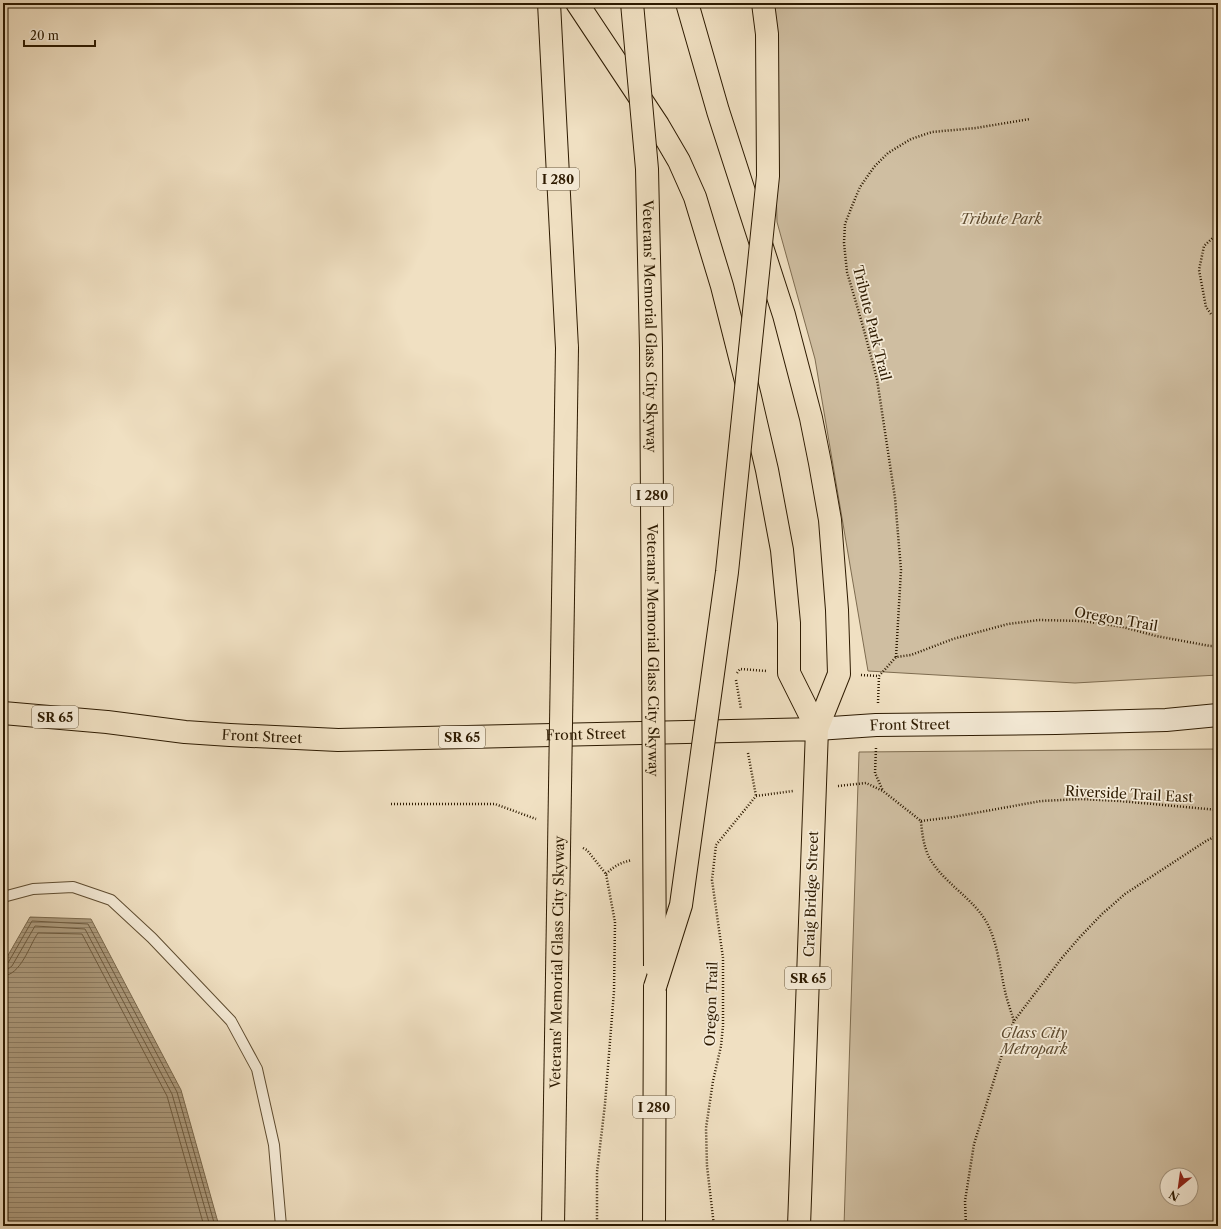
<svg xmlns="http://www.w3.org/2000/svg" width="1221" height="1229" viewBox="0 0 1221 1229" font-family="'Libre Caslon Text',serif">
  <style>
    .green { fill: #cfbea1; stroke: #7e6c50; fill-rule: evenodd }
    .water { fill: url(#water-rules); stroke: #7a694d }
    .lines { fill: none; stroke-linecap: round; stroke-linejoin: round }
    .shore { stroke: #6e5c40; stroke-width: 1 }
    .lane-casing { stroke: #5e4c30; stroke-width: 12 }
    .secondary-casing { stroke: #2d1a00; stroke-width: 24 }
    .primary-casing { stroke: #2d1a00; stroke-width: 24 }
    .highway-casing { stroke: #2d1a00; stroke-width: 24 }
    .path { stroke: #2d1a00; stroke-width: 2.5; stroke-dasharray: 1 2; stroke-linecap: butt }
    .lane { stroke: #f5ebd7; stroke-width: 10 }
    .secondary { stroke: #f5ebd7; stroke-width: 22 }
    .primary { stroke: #f0e0c2; stroke-width: 22 }
    .highway { stroke: #f0e0c2; stroke-width: 22 }
    .highway-bridge-casing { stroke: #2d1a00; stroke-width: 24; stroke-linecap: butt }
    .highway-bridge { stroke: #f0e0c2; stroke-width: 22 }
    .labels { text-anchor: middle; stroke-width: 3.5; stroke-linejoin: round; paint-order: stroke }
    .shield { fill: #f5ebd7; stroke: #695940; stroke-width: 1 }
    .shield-label { font-size: 13px; font-weight: bold; fill: #2d1a00 }
    .park-label { font-size: 14px; font-style: italic; fill: #5e4b30; stroke: #f5ebd7 }
    .street-label { font-size: 14px; fill: #2d1a00; stroke: #f5ebd7 }
  </style>
  <defs>
    <pattern id="water-rules" width="6" height="5" patternUnits="userSpaceOnUse"><rect width="6" height="5" fill="#ae9d80"/><path d="M0 2.5h6" fill="none" stroke="#8e7f66"/></pattern>
  </defs>
  <rect width="100%" height="100%" fill="#f0e0c2"/>
  <filter id="stains"><feTurbulence type="fractalNoise" baseFrequency=".005" numOctaves="4"/><feColorMatrix values="0 0 0 0 .2 0 0 0 0 .09 0 0 0 0 .02 0 0 0 .5 -.17"/></filter>
  <radialGradient id="worn" r=".72"><stop offset=".6" stop-color="#630" stop-opacity="0"/><stop offset="1" stop-color="#630" stop-opacity=".3"/></radialGradient>
  <!-- green -->
  <g class="green">
    <polygon points="771,3 1218,3 1218,675 1075,683 868,671 815,359 777,222"/>
    <path d="M1218,749v477h-374l15,-474zM1167,1175h24v24h-24z"/>
  </g>
  <!-- water -->
  <polygon class="water" points="30,917 91,919 181,1090 219,1226 3,1226 3,964"/>
  <g class="lines">
    <!-- shore -->
    <g class="shore">
      <polyline points="3,965 8,963 32,921 88,924 177,1092 215,1226"/>
      <polyline points="3,970 8,969 12,966 35,926 85,929 172,1094 210,1226"/>
      <path d="M3,976c18,-1 26,-30 35,-43l44,1 85,162 37,130"/>
    </g>
    <!-- lane casing -->
    <g class="lane-casing">
      <polyline id="lane" points="3,897 33,889 73,887 111,900 152,938 231,1021 257,1069 274,1145 281,1226"/>
    </g>
    <!-- secondary casing -->
    <g class="secondary-casing">
      <g id="secondary">
        <path id="s1" d="M817,729l59,-4 180,-2 110,-3 52,-5"/>
      </g>
    </g>
    <!-- primary casing -->
    <g class="primary-casing">
      <g id="primary">
        <path id="s2" d="M3,713l104,9 78,10 45,3 108,5 479,-11 -18,497"/>
      </g>
    </g>
    <!-- highway casing -->
    <g class="highway-casing">
      <g id="highway">
        <polyline points="549,3 567,348"/>
        <polyline points="577,3 658,125 679,161 695,197 722,286 750,397 767,470 782,550 789,623 789,673 817,729"/>
        <polyline points="687,3 718,111 784,315 811,418 820,463 830,520 837,610 839,674 817,729"/>
        <polyline points="654,1226 655,987"/>
      </g>
    </g>
    <!-- path -->
    <g class="path">
      <polyline points="1211,314 1206,307 1199,270 1204,246 1218,233"/>
      <polyline points="896,657 901,570 895,498 877,379 862,323 847,272 844,243 845,224 852,206 860,187 874,167 888,153 911,139 932,132 976,128 1030,119"/>
      <polyline points="737,673 740,669 767,671"/>
      <polyline points="861,675 879,676"/>
      <polyline points="879,676 896,657 911,655 953,639 1008,624 1039,620 1083,621 1123,627 1156,636 1210,646 1218,646"/>
      <polyline points="736,680 741,709"/>
      <polyline points="878,703 879,676"/>
      <polyline points="876,748 875,773 883,791"/>
      <polyline points="748,753 756,796"/>
      <path d="M838,786l28,-3 17,8 38,30c1,13 3,27 9,38 15,25 43,39 57,64 11,21 13,46 18,68 2,10 6,20 9,30"/>
      <polyline points="756,796 793,791"/>
      <polyline points="391,804 495,804 536,819"/>
      <polyline points="921,821 953,817 1041,801 1081,799 1120,801 1218,810"/>
      <polyline points="583,848 587,850 606,874 615,922 614,991 605,1104 597,1172 597,1226"/>
      <path d="M606,874c8,-8 16,-12 26,-14"/>
      <polyline points="714,1226 707,1166 706,1128 713,1081 721,1046 723,1026 723,958 712,880 716,845 756,796"/>
      <polyline points="966,1226 965,1201 974,1144 1008,1035 1014,1021 1061,959 1079,938 1102,914 1125,894 1206,841 1218,835"/>
    </g>
    <!-- lane -->
    <use href="#lane" class="lane"/>
    <!-- secondary -->
    <use href="#secondary" class="secondary"/>
    <!-- primary -->
    <use href="#primary" class="primary"/>
    <!-- highway -->
    <use href="#highway" class="highway"/>
    <!-- highway-bridge casing -->
    <g class="highway-bridge-casing">
      <g id="highway-bridge">
        <path id="s3" d="M632,3l15,166 4,179 4,618"/>
        <polyline points="655,987 681,905 727,572 768,176 767,34 763,3"/>
        <path id="s4" d="M553,1226l14,-878"/>
      </g>
    </g>
    <!-- highway-bridge -->
    <use href="#highway-bridge" class="highway-bridge"/>
  </g>
  <g class="labels">
    <!-- shield labels -->
    <g class="shield">
      <rect x="537" y="168" width="42" height="22" rx="3"/>
      <rect x="631" y="484" width="42" height="22" rx="3"/>
      <rect x="32" y="706" width="46" height="22" rx="3"/>
      <rect x="439" y="726" width="46" height="22" rx="3"/>
      <rect x="785" y="967" width="46" height="22" rx="3"/>
      <rect x="633" y="1096" width="42" height="22" rx="3"/>
    </g>
    <g class="shield-label">
      <text x="558" y="184">I 280</text>
      <text x="652" y="500">I 280</text>
      <text x="55" y="722">SR 65</text>
      <text x="462" y="742">SR 65</text>
      <text x="808" y="983">SR 65</text>
      <text x="654" y="1112">I 280</text>
    </g>
    <!-- park labels -->
    <g class="park-label">
      <text x="1001" y="224">Tribute Park</text>
      <text x="1034" y="1038">Glass City<tspan x="1034" dy="16">Metropark</tspan></text>
    </g>
    <!-- street labels -->
    <g class="street-label">
      <text transform="translate(872 323) rotate(76)" y="5">Tribute Park Trail</text>
      <text dy="5" stroke="none"><textPath href="#s3" startOffset="324">Veterans' Memorial Glass City Skyway</textPath></text>
      <text transform="translate(1116 619) rotate(10)" y="5">Oregon Trail</text>
      <text dy="5" stroke="none"><textPath href="#s3" startOffset="648">Veterans' Memorial Glass City Skyway</textPath></text>
      <text dy="5" stroke="none"><textPath href="#s1" startOffset="93">Front Street</textPath></text>
      <text dy="5" stroke="none"><textPath href="#s2" startOffset="584">Front Street</textPath></text>
      <text dy="5" stroke="none"><textPath href="#s2" startOffset="260">Front Street</textPath></text>
      <text transform="translate(1129 794) rotate(3)" y="5">Riverside Trail East</text>
      <text transform="translate(811 894) rotate(-88)" y="5">Craig Bridge Street</text>
      <text dy="5" stroke="none"><textPath href="#s4" startOffset="264">Veterans' Memorial Glass City Skyway</textPath></text>
      <text transform="translate(711 1004) rotate(-88)" y="5">Oregon Trail</text>
    </g>
  </g>
  <!-- margin -->
  <rect width="1221" height="1229" fill="none" stroke="#f0e0c2" stroke-width="16"/>
  <rect x="4" y="4" width="1213" height="1221" fill="none" stroke="#2d1a00" stroke-width="2"/>
  <rect x="8" y="8" width="1205" height="1213" fill="none" stroke="#2d1a00"/>
  <!-- north arrow -->
  <g transform="translate(1179 1187) rotate(209)"><circle r="19" fill="#f5ebd7" stroke="#a59781"/>
  <path d="M0-3L7 15L0 10L-7 15Z" fill="#8f2418"/>
  <text y="-6" font-size="11" font-weight="bold" text-anchor="middle" fill="#2d1a00">N</text>
  </g>
  <!-- scale -->
  <path d="M24 40v6h71v-6" fill="none" stroke="#2d1a00" stroke-width="2"/>
  <text x="30" y="40" font-size="12" fill="#2d1a00" stroke="#f5ebd7" stroke-width="3" paint-order="stroke">20 m</text>
  <rect width="100%" height="100%" filter="url(#stains)"/>
  <rect width="100%" height="100%" fill="url(#worn)"/>
</svg>
